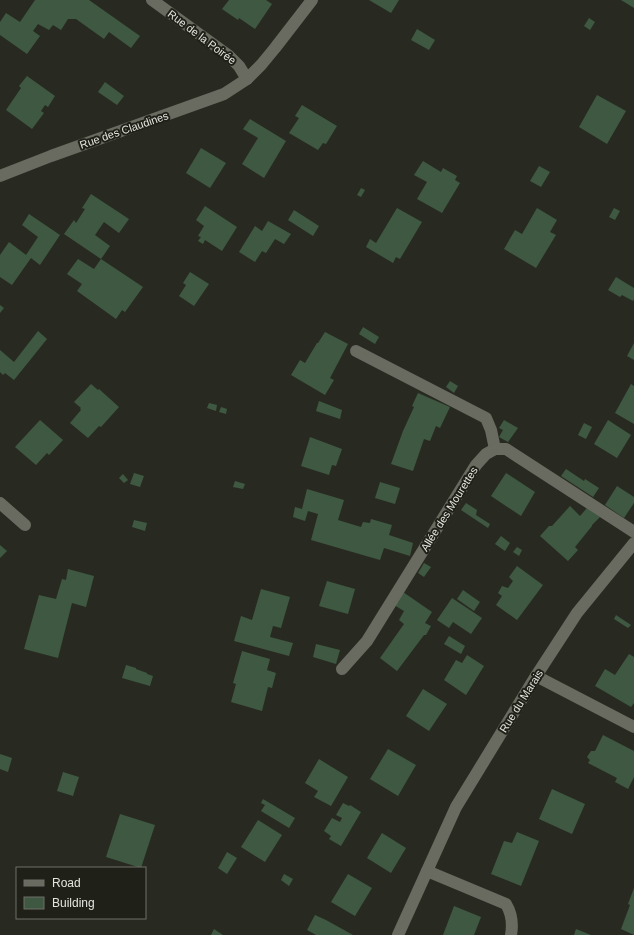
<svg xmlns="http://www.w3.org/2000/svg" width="634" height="935" viewBox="0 0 634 935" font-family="Arial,sans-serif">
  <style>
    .building { fill: #3e5842 }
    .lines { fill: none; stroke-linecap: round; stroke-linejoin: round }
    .lane { stroke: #696b61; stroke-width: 12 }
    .street { stroke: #696b61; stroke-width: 12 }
    .labels { text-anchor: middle; stroke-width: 4; stroke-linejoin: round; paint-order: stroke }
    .street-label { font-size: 11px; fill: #e4e5df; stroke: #1f2017 }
  </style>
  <rect width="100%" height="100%" fill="#282a21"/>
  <!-- building -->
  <g class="building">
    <polygon points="35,0 89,0 140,36 131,48 109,32 104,39 76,19 68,19 61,30 53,25 49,30 38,24 33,31 40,36 27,54 0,35 0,22 6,13 20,22"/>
    <polygon points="229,0 266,0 272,4 255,29 239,18 238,20 222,9"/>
    <polygon points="369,0 399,0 391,13"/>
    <polygon points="621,0 634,0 634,8"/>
    <polygon points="589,18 595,22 590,30 584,26"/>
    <polygon points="417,29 435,40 429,50 411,40"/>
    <polygon points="27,76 55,96 48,107 45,105 41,111 44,113 32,129 6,110 21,88 19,86"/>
    <polygon points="105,82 124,96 117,105 98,92"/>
    <polygon points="597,95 626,111 607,144 579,127"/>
    <polygon points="302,105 337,126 326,144 323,143 318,150 289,133 299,118 295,116"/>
    <polygon points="250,119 286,141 264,178 242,164 258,138 243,129"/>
    <polygon points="201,148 226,163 210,188 186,173"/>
    <polygon points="423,161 441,172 443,168 457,176 455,180 460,183 442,213 417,199 427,182 414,175"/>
    <polygon points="539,166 550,172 541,187 530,181"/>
    <polygon points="361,188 365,190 361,197 357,195"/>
    <polygon points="91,194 129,219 119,233 104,222 95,235 110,246 101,259 64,234 74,220 76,223 85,209 82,208"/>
    <polygon points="205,206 237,227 222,251 205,240 203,244 198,241 201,237 198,236 204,226 196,220"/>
    <polygon points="397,208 422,222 400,259 396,257 393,263 366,247 370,239 376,243"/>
    <polygon points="537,208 557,220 550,232 556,235 536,268 504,249 515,230 522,234"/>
    <polygon points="614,208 620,211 615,220 609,217"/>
    <polygon points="294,210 319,226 313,236 288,220"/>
    <polygon points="29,214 60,235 40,265 31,258 12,285 0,277 0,255 9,242 26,255 38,237 22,225"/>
    <polygon points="268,221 291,234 284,244 275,239 266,253 262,251 255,262 239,252 255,226 262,231"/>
    <polygon points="78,259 94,269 101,259 143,287 125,312 122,310 116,319 77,291 82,284 67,274"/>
    <polygon points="190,272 209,284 194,306 179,296 186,285 183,283"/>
    <polygon points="616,277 634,288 634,299 633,301 622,295 620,297 608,290"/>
    <polygon points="0,305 4,308 0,313"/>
    <polygon points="363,327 379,337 375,344 359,334"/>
    <polygon points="38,331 47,339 14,380 5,373 3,375 0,372 0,350 14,362"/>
    <polygon points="325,332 348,344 330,378 334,380 325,395 291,375 300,360 305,363 317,343 318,343"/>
    <polygon points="634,343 634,360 627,356"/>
    <polygon points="450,381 458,386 454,393 446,387"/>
    <polygon points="91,384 98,390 99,389 119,407 101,427 99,426 88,438 70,423 81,410 80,409 81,408 74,402"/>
    <polygon points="631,384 634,386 634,424 615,413"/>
    <polygon points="418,393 450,407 440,428 436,426 430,441 424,439 413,471 391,464 403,431 414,407 412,406"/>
    <polygon points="319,401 342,410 340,419 316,411"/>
    <polygon points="209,403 217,405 216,411 207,408"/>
    <polygon points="221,407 227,409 226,414 219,412"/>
    <polygon points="40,420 63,440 49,455 47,453 36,465 15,447"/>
    <polygon points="504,420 518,428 508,442 499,437 503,430 499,428"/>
    <polygon points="608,420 631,435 617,458 594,444"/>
    <polygon points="584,423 592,427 586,439 578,435"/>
    <polygon points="310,437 342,449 336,466 332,465 329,475 301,466"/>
    <polygon points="566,469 584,481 585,479 599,488 593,497 561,476"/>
    <polygon points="134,473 144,476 140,487 130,484"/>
    <polygon points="506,473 535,492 521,516 491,496"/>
    <polygon points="123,474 128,480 124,483 119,478"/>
    <polygon points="235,481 245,484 243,489 233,487"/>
    <polygon points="380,482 400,488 395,504 375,498"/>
    <polygon points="617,486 634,497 634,503 624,518 605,505"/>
    <polygon points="307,489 344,500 338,520 361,527 363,522 370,523 371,519 392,525 389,535 413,543 410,556 384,548 380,560 311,540 318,514 308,511 305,521 293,517 295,507 302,509"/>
    <polygon points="466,503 477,510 476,515 490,524 488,528 461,510"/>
    <polygon points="570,506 580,516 587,508 600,517 592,525 592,526 575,547 578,550 568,561 540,536 549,526 552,526"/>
    <polygon points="134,520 147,523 145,531 132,527"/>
    <polygon points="501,536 510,543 505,551 495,544"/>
    <polygon points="0,545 7,551 0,558"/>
    <polygon points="517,547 522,550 519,556 513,552"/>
    <polygon points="424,563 431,567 424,577 418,573"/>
    <polygon points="517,566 543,585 517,620 496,605 502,596 498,593 502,586 508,588 513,581 509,577"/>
    <polygon points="68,569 94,576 86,607 72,603 58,658 24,649 39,595 56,599 62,579 66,580"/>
    <polygon points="327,581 355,589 348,614 319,606"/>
    <polygon points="261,589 290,597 281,628 273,626 270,637 293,643 289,656 234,641 241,616 252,620"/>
    <polygon points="463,590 480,602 474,611 457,599"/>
    <polygon points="403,592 432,612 425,623 431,626 426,635 424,635 397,671 380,658 404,624 399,620 404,611 394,605"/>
    <polygon points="452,598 482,618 471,634 453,622 449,628 437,620"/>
    <polygon points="616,615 631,625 628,628 614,619"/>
    <polygon points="449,636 465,646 461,654 444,644"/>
    <polygon points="316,644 340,650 336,664 313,657"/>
    <polygon points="242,651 270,659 267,670 276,673 272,688 268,687 262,711 231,702 236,684 233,683"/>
    <polygon points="629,654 634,657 634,703 631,707 595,686 605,669 615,675"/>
    <polygon points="467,655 484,666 466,695 444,680 456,660 462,663"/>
    <polygon points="126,665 136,668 136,669 147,673 147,674 153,676 150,686 122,678"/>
    <polygon points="423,689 447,704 429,731 406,716"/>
    <polygon points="603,735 634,751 634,777 628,789 615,782 617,778 588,763 590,760 587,757 591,751 595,751"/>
    <polygon points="388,749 416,765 398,796 370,779"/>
    <polygon points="0,754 12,758 8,772 0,769"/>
    <polygon points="319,759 348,777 331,806 314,797 318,791 305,783"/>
    <polygon points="63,772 79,777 73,796 57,791"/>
    <polygon points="552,789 585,804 572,834 539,819"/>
    <polygon points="263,799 295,818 289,828 261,811 265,805 261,803"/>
    <polygon points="343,803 349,806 350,805 361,812 341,846 329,839 331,836 324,831 332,818 340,822 342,818 336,815"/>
    <polygon points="120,814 155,825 141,868 106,857"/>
    <polygon points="258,820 282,835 265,862 241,847"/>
    <polygon points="517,832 539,841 521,886 491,874 504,841 512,843"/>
    <polygon points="382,833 406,848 391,873 367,858"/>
    <polygon points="227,852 237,858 227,874 218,868"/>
    <polygon points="284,874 293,879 289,886 281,880"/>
    <polygon points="348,874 372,888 355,916 331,902"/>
    <polygon points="634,888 634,935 621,929 630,905 628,904"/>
    <polygon points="454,906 481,917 474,935 443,935"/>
    <polygon points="315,915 326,920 353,935 316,935 307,930"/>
    <polygon points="214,929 223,935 211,935"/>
    <polygon points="576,929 591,935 574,935"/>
  </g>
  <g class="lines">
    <!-- lane -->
    <g class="lane">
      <polyline points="356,351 486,418 491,430 495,449"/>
      <polyline points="536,676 634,727"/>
    </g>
    <!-- street -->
    <g class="street">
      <polyline points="152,0 228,55 239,66 247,79"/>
      <polyline points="0,176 51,156 224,94 247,79 261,65 275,48 312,0"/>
      <polyline points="0,503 25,525"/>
      <polyline points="342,669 367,641 476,465 486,454 495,449 506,449 634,532"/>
      <path d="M427,871l79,33c6,10 7,20 5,31"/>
      <polyline points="398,935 456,807 536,676 577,613 634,543"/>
    </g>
  </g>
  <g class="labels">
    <!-- street labels -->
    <g class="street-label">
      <text transform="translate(202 37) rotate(37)" y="4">Rue de la Poirée</text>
      <text transform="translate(124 130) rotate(-19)" y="4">Rue des Claudines</text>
      <text transform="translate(449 509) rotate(-58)" y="4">Allée des Mourettes</text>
      <text transform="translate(521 701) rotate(-58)" y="4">Rue du Marais</text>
    </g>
  </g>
  <!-- legend -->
  <rect x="16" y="867" width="130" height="52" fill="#1f2017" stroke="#6e6f67"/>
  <rect x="24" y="880" width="20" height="6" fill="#696b61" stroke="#6e6f67"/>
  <text x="52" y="887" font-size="12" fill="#e4e5df">Road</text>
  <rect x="24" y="897" width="20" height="12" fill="#3e5842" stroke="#6e6f67"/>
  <text x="52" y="907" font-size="12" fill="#e4e5df">Building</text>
</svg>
